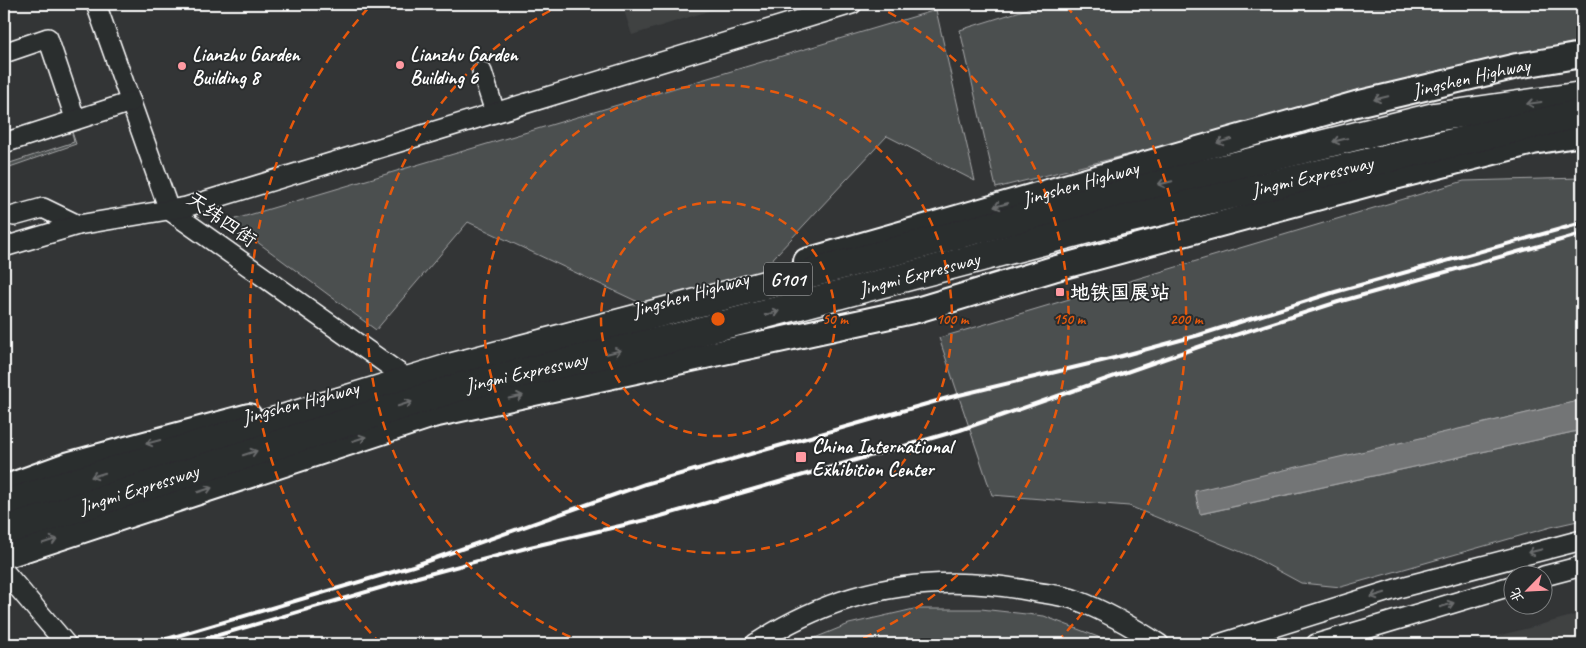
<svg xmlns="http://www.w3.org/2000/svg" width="1586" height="648" viewBox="0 0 1586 648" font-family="Caveat,'LXGW WenKai TC',sans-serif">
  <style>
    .built { fill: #404243 }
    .green { fill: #4c4f50; stroke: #a6a7a8 }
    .water { fill: #737576; stroke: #abacad }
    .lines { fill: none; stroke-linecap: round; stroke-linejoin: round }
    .minor-casing { stroke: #fff; stroke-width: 22 }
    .major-casing { stroke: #fff; stroke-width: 28 }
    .highway-casing { stroke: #fff; stroke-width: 31 }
    .minor { stroke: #2a2d2e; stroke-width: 19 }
    .major { stroke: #2a2d2e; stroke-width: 24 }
    .highway { stroke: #2a2d2e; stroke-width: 28 }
    .rail { stroke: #fff; stroke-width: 4 }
    .oneway { stroke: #6a6c6d }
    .ring { fill: none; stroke: #e8590c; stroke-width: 2.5; stroke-dasharray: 9 6 }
    .poi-dot { fill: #ff9aa2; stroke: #2a2d2e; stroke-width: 2 }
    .labels { text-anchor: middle; stroke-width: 4; stroke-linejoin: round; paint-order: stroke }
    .shield { fill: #2a2d2e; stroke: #bfc0c0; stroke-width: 1 }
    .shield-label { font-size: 19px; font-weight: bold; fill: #fff }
    .poi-label { font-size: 20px; font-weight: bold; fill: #fff; stroke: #2a2d2e; text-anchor: start }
    .street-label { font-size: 20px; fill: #fff; stroke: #2a2d2e }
    .centre { fill: #e8590c; stroke: #2a2d2e; stroke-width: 2.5 }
    .ring-label { font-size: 15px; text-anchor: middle; font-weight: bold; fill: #e8590c; stroke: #2a2d2e; stroke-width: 4; stroke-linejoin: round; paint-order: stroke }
  </style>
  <rect width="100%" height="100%" fill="#333536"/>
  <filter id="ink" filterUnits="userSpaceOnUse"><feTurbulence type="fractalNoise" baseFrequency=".02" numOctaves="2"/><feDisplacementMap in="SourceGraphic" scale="10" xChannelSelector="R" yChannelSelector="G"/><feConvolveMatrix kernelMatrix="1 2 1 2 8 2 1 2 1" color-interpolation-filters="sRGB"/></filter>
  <g filter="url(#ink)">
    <!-- built -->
    <g class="built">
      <polygon points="622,4 731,4 632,35"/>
      <polygon points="1582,613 1582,644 1464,644 1529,628"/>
    </g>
    <!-- green -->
    <g class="green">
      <polygon points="1043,4 1582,4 1582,40 996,188 960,30"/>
      <polygon points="936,10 975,181 887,136 737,297 668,316 468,222 376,330 229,221"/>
      <polygon points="71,129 76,144 4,169 4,165 74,142"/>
      <polygon points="1582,178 1582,400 1195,492 1201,514 1582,430 1582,520 1551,527 1341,587 1301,583 1251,556 1129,506 992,495 939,338 1464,181"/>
      <polygon points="914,609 981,609 1044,616 1098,637 1103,644 800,644 849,624"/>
    </g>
    <!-- water -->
    <polygon class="water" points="1582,400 1582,430 1200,514 1195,491"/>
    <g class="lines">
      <!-- minor casing -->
      <g class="minor-casing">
        <g id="minor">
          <polyline points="96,4 169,210 402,375"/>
          <polyline points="4,53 48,38 75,118"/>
          <polyline points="482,72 495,112"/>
          <polyline points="4,143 131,102"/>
          <polyline points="14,216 43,208 78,225"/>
          <polyline points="4,247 78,225 186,207 852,4"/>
          <polyline points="4,571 66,644"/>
          <polyline points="1544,576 1582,566"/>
          <path d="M755,644c84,-56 177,-72 276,-53 14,3 31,4 45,9 29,11 57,27 83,44"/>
          <polyline points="1219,644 1402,587 1582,540"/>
          <polyline points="1316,644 1514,585"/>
        </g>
      </g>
      <!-- major casing -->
      <g class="major-casing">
        <g id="major">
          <path id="s1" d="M806,261l550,-157 161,-38 65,-11"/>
          <polyline points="4,488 70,464 249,416"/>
          <polyline points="4,556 433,415 917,310 1053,269 1383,180 1533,142 1582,134"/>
        </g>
      </g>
      <!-- highway casing -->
      <g class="highway-casing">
        <g id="highway">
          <polyline points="4,504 453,367 975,230 1434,117 1582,96"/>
          <path id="s2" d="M4,531l455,-144 215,-49 448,-118 460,-107"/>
        </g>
      </g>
      <!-- minor -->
      <use href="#minor" class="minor"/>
      <!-- major -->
      <use href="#major" class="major"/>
      <!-- highway -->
      <use href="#highway" class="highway"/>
      <!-- rail -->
      <g class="rail">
        <polyline points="150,644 413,566 645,484 951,397 1114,358 1199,335 1335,292 1582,223"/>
        <polyline points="188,644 414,578 530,547 654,518 960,430 1204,345 1338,302 1582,234"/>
      </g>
    </g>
    <!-- one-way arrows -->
    <defs><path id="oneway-shaft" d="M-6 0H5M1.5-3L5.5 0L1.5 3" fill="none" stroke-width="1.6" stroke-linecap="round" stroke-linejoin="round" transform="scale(1.25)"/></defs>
    <g class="oneway">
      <use href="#oneway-shaft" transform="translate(1381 98) rotate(167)"/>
      <use href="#oneway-shaft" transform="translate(1534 103) rotate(172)"/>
      <use href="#oneway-shaft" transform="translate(1340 140) rotate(166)"/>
      <use href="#oneway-shaft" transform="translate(1224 141) rotate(164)"/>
      <use href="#oneway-shaft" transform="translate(1165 183) rotate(166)"/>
      <use href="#oneway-shaft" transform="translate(1001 205) rotate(164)"/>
      <use href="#oneway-shaft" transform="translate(772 313) rotate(-15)"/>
      <use href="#oneway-shaft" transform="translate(614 352) rotate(-13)"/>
      <use href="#oneway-shaft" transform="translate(516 397) rotate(-12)"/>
      <use href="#oneway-shaft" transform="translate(405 404) rotate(-18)"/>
      <use href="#oneway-shaft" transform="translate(359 439) rotate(-18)"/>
      <use href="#oneway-shaft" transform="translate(153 442) rotate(165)"/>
      <use href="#oneway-shaft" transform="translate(250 453) rotate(-18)"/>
      <use href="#oneway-shaft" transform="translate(98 475) rotate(163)"/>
      <use href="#oneway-shaft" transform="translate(205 490) rotate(-18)"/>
      <use href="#oneway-shaft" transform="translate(50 541) rotate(-18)"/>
      <use href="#oneway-shaft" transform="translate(1535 551) rotate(166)"/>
      <use href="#oneway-shaft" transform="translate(1378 595) rotate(163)"/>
      <use href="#oneway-shaft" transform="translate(1447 605) rotate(-17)"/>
    </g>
  </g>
  <!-- distance rings -->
  <g class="ring">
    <circle cx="718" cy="319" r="117"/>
    <circle cx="718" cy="319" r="234"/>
    <path d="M584 643A351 351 0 0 1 561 5M875 5A351 351 0 0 1 852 643"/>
    <path d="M381 644A468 468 0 0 1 370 6M1066 6A468 468 0 0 1 1055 644"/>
  </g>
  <!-- markers -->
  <g class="poi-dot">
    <circle cx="400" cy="65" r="5"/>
    <circle cx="182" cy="66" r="5"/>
    <rect x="1055" y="287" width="10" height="10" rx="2.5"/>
    <rect x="795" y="451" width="12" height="12" rx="2.5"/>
  </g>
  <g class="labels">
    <!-- shield labels -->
    <rect class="shield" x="764" y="262.5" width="48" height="33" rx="4"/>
    <g class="shield-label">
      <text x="788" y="286">G101</text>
    </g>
    <!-- poi labels -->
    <g class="poi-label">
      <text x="192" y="61">Lianzhu Garden<tspan x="192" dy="23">Building 8</tspan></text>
      <text x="410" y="61">Lianzhu Garden<tspan x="410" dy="23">Building 6</tspan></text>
      <text x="1070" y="299">地铁国展站</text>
      <text x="812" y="453">China International<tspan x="812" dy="23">Exhibition Center</tspan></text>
    </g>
    <!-- street labels -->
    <g class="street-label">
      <text dy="7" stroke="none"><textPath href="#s1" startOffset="690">Jingshen Highway</textPath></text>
      <text dy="7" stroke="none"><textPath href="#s2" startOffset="1356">Jingmi Expressway</textPath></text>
      <text dy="7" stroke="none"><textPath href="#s1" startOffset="285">Jingshen Highway</textPath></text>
      <text transform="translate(222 219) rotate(35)" y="7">天纬四街</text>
      <text dy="7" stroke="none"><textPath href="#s2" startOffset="951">Jingmi Expressway</textPath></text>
      <text transform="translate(690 294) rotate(-16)" y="7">Jingshen Highway</text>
      <text dy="7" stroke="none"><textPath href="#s2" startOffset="546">Jingmi Expressway</textPath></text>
      <text transform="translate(300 402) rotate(-15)" y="7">Jingshen Highway</text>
      <text dy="7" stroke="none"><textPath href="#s2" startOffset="141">Jingmi Expressway</textPath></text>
    </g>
  </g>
  <circle cx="718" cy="319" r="8" class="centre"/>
  <g class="ring-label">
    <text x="835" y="324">50 m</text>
    <text x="952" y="324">100 m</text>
    <text x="1069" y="324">150 m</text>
    <text x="1186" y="324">200 m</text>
  </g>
  <!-- margin -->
  <rect width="1586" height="648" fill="none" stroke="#2a2d2e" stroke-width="20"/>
  <rect x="10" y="10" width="1566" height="628" fill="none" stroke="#fff" stroke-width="2" filter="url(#ink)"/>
  <!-- north arrow -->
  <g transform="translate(1528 590) rotate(246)"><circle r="24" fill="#2a2d2e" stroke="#7f8182"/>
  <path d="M0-4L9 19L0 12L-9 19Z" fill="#ff9aa2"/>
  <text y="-8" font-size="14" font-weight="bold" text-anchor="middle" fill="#ffffff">北</text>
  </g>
</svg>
